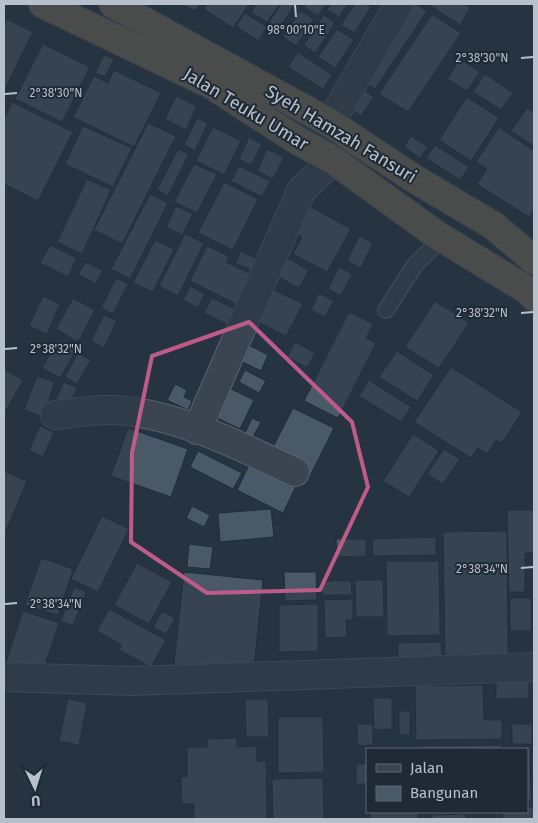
<svg xmlns="http://www.w3.org/2000/svg" width="538" height="823" viewBox="0 0 538 823" font-family="'Fira Sans',sans-serif">
  <style>
    .building { fill: #4a5967; stroke: #212c38 }
    .lines { fill: none; stroke-linecap: round; stroke-linejoin: round }
    .lane-casing { stroke: #58636e; stroke-width: 18 }
    .street-casing { stroke: #58636e; stroke-width: 30 }
    .highway-casing { stroke: #45505b; stroke-width: 30 }
    .lane { stroke: #3a4551; stroke-width: 15 }
    .street { stroke: #3a4551; stroke-width: 28 }
    .highway { stroke: #776857; stroke-width: 28 }
    .marked { fill: none; stroke: #be5b88; stroke-width: 4; stroke-linejoin: round }
    .ticks { fill: none; stroke: #b7c0cb; stroke-width: 2 }
    .labels { text-anchor: middle; stroke-width: 4; stroke-linejoin: round; paint-order: stroke }
    .street-label { font-size: 18px; fill: #b7c0cb; stroke: #1f2a36 }
    .ticks-label { font-size: 12px; text-anchor: middle; fill: #b7c0cb; stroke: #1f2a36; stroke-width: 4; stroke-linejoin: round; paint-order: stroke }
  </style>
  <rect width="100%" height="100%" fill="#263341"/>
  <!-- building -->
  <g class="building">
    <polygon points="183,4 199,4 196,11 183,5"/>
    <polygon points="207,4 249,4 233,28 204,9"/>
    <polygon points="256,4 280,4 267,22 251,12"/>
    <polygon points="281,4 295,4 276,33 266,27"/>
    <polygon points="306,4 326,4 318,16 304,7"/>
    <polygon points="331,4 348,4 339,17 327,10"/>
    <polygon points="355,4 366,4 371,7 354,33 341,25"/>
    <polygon points="410,4 415,4 427,11 375,89 360,79"/>
    <polygon points="428,4 464,4 470,8 460,25"/>
    <polygon points="300,11 314,19 296,46 283,37"/>
    <polygon points="245,13 267,27 258,41 236,26"/>
    <polygon points="432,14 461,33 408,112 379,94"/>
    <polygon points="324,15 335,23 315,53 304,45"/>
    <polygon points="7,19 33,32 4,91 4,25"/>
    <polygon points="337,29 354,40 335,68 318,57"/>
    <polygon points="43,44 90,67 62,122 15,99"/>
    <polygon points="298,52 332,75 323,89 288,67"/>
    <polygon points="104,55 114,59 105,77 95,73"/>
    <polygon points="460,59 480,72 467,91 447,79"/>
    <polygon points="114,70 161,93 134,147 73,117 94,76 108,83"/>
    <polygon points="485,74 513,93 501,110 473,92"/>
    <polygon points="361,88 374,97 361,116 349,108"/>
    <polygon points="176,96 197,106 186,130 165,119"/>
    <polygon points="467,97 499,118 471,161 439,140"/>
    <polygon points="12,102 73,132 38,201 4,184 4,120"/>
    <polygon points="527,108 534,112 534,146 511,131"/>
    <polygon points="197,118 208,123 195,151 184,145"/>
    <polygon points="148,123 176,136 122,244 94,230"/>
    <polygon points="83,126 132,148 113,187 65,164"/>
    <polygon points="213,127 241,141 224,175 196,161"/>
    <polygon points="499,127 534,151 534,209 529,217 477,184 487,169 476,162"/>
    <polygon points="411,136 428,147 420,158 404,147"/>
    <polygon points="249,137 262,144 251,165 239,159"/>
    <polygon points="435,145 469,167 460,180 426,158"/>
    <polygon points="178,149 189,154 168,196 157,190"/>
    <polygon points="267,149 284,157 273,179 257,171"/>
    <polygon points="194,164 217,174 197,213 174,202"/>
    <polygon points="239,166 270,181 262,197 231,181"/>
    <polygon points="87,179 111,190 82,254 57,242"/>
    <polygon points="224,182 258,199 233,250 198,233"/>
    <polygon points="150,194 168,203 130,279 111,269"/>
    <polygon points="302,202 351,229 327,272 293,254 302,237 287,229"/>
    <polygon points="176,206 193,214 182,235 166,227"/>
    <polygon points="185,234 204,243 178,296 159,286"/>
    <polygon points="359,236 373,243 361,268 347,261"/>
    <polygon points="155,240 174,249 153,292 133,283"/>
    <polygon points="50,245 77,258 68,277 40,263"/>
    <polygon points="207,246 229,256 226,262 255,276 240,306 190,281"/>
    <polygon points="241,251 263,262 258,273 235,263"/>
    <polygon points="283,256 309,270 299,288 273,274"/>
    <polygon points="86,262 103,271 95,284 78,274"/>
    <polygon points="339,267 352,274 341,296 328,289"/>
    <polygon points="116,278 128,284 113,314 101,308"/>
    <polygon points="190,286 205,294 198,308 183,300"/>
    <polygon points="270,288 303,304 286,336 254,320"/>
    <polygon points="319,293 334,301 325,317 311,310"/>
    <polygon points="43,296 60,304 47,334 29,326"/>
    <polygon points="73,298 95,310 78,342 56,329"/>
    <polygon points="212,298 237,310 229,325 204,313"/>
    <polygon points="435,301 469,323 439,368 405,347"/>
    <polygon points="349,312 373,324 366,338 376,343 338,418 304,401"/>
    <polygon points="104,315 117,321 104,348 91,341"/>
    <polygon points="58,340 76,350 60,378 42,368"/>
    <polygon points="241,341 268,355 261,371 233,357"/>
    <polygon points="295,342 315,353 307,368 287,357"/>
    <polygon points="397,351 434,375 417,401 379,377"/>
    <polygon points="78,353 91,360 77,384 65,377"/>
    <polygon points="451,367 522,412 502,443 496,440 487,454 478,448 471,458 414,422"/>
    <polygon points="4,369 23,380 4,414"/>
    <polygon points="245,370 266,381 259,393 239,382"/>
    <polygon points="37,376 55,382 43,417 24,410"/>
    <polygon points="369,380 411,407 401,422 359,396"/>
    <polygon points="64,382 77,388 68,407 55,401"/>
    <polygon points="175,384 187,390 184,397 192,401 188,410 167,400"/>
    <polygon points="225,386 254,400 240,429 211,415"/>
    <polygon points="293,408 334,428 310,476 269,455"/>
    <polygon points="252,418 261,422 253,437 245,433"/>
    <polygon points="40,426 54,432 43,457 29,450"/>
    <polygon points="128,428 188,449 171,497 111,476"/>
    <polygon points="413,434 439,451 409,497 383,481"/>
    <polygon points="444,449 460,459 443,484 427,474"/>
    <polygon points="198,451 242,473 233,489 190,467"/>
    <polygon points="251,461 297,484 283,513 237,490"/>
    <polygon points="4,471 27,481 4,535"/>
    <polygon points="192,506 210,515 204,527 186,518"/>
    <polygon points="271,509 274,537 220,542 218,513"/>
    <polygon points="507,510 534,510 534,553 525,553 525,592 509,592"/>
    <polygon points="102,516 129,529 98,592 71,579"/>
    <polygon points="507,531 508,655 445,655 443,532"/>
    <polygon points="436,537 436,555 373,556 372,539"/>
    <polygon points="336,539 366,539 366,556 337,557"/>
    <polygon points="189,544 213,547 210,569 187,567"/>
    <polygon points="41,558 73,569 58,615 25,605"/>
    <polygon points="386,561 439,561 440,635 387,636"/>
    <polygon points="137,563 172,582 149,624 114,605"/>
    <polygon points="184,572 263,580 254,667 235,671 174,664"/>
    <polygon points="284,572 316,572 317,600 285,601"/>
    <polygon points="355,580 383,580 384,617 356,617"/>
    <polygon points="322,581 351,581 352,595 322,595"/>
    <polygon points="74,587 86,592 73,626 61,621"/>
    <rect x="510" y="598" width="21" height="33"/>
    <polygon points="353,599 353,620 346,620 347,637 325,638 324,600"/>
    <polygon points="318,604 318,651 279,652 279,605"/>
    <polygon points="109,609 166,640 151,667 119,650 122,645 97,631"/>
    <polygon points="23,611 59,623 42,674 6,662"/>
    <polygon points="162,611 175,618 166,634 153,627"/>
    <polygon points="441,642 442,659 398,659 398,643"/>
    <polygon points="496,678 529,678 529,698 496,699"/>
    <polygon points="483,685 484,720 502,720 502,739 416,740 415,686"/>
    <polygon points="373,698 392,698 392,729 374,730"/>
    <polygon points="68,699 87,703 79,745 59,741"/>
    <polygon points="245,699 268,699 269,737 246,737"/>
    <rect x="399" y="711" width="11" height="24"/>
    <polygon points="278,717 323,717 324,772 278,773"/>
    <polygon points="357,724 373,724 373,745 358,746"/>
    <rect x="512" y="724" width="20" height="20"/>
    <polygon points="237,738 237,747 256,746 257,761 266,761 267,819 194,819 194,804 182,804 181,777 187,777 187,747 207,747 207,739"/>
    <polygon points="502,745 502,749 422,749 422,746"/>
    <polygon points="530,747 531,800 527,801 527,749 505,748"/>
    <rect x="356" y="764" width="11" height="20"/>
    <polygon points="323,778 324,819 273,819 272,779"/>
    <polygon points="527,807 534,807 534,819 503,819 502,812 527,812"/>
    <rect x="370" y="812" width="48" height="7"/>
    <polygon points="466,814 466,819 432,819 432,815"/>
  </g>
  <g class="lines">
    <!-- lane casing -->
    <g class="lane-casing">
      <polyline id="lane" points="386,310 415,265 440,240 437,235"/>
    </g>
    <!-- street casing -->
    <g class="street-casing">
      <g id="street">
        <polyline points="330,123 399,4"/>
        <path d="M55,415c17,-2 35,-5 53,-5 61,0 132,36 187,62"/>
        <polyline points="197,430 301,191 333,160"/>
        <polyline points="4,677 132,681 534,667"/>
      </g>
    </g>
    <!-- highway casing -->
    <g class="highway-casing">
      <g id="highway">
        <polyline points="43,4 210,84 295,139 333,160 437,235 529,291 534,297"/>
        <polyline points="113,4 330,123 413,178 494,226 534,260"/>
      </g>
    </g>
    <!-- lane -->
    <use href="#lane" class="lane"/>
    <!-- street -->
    <use href="#street" class="street"/>
    <!-- highway -->
    <use href="#highway" class="highway"/>
  </g>
  <!-- marked area -->
  <path d="M0 0H538V823H0ZM249,322l103,100 16,65 -48,103 -113,3 -76,-51 1,-89 20,-97z" fill="#263341" fill-opacity=".55" fill-rule="evenodd"/>
  <path class="marked" d="M249,322l103,100 16,65 -48,103 -113,3 -76,-51 1,-89 20,-97z"/>
  <!-- ticks -->
  <path class="ticks" d="M295,5l1,12M521,58l12,-1M5,94l12,-1M521,313l12,-1M5,349l12,-1M521,568l12,-1M5,604l12,-1"/>
  <g class="labels">
    <!-- street labels -->
    <g class="street-label">
      <text transform="translate(246 109) rotate(31)" y="6">Jalan Teuku Umar</text>
      <text transform="translate(341 134) rotate(31)" y="6">Syeh Hamzah Fansuri</text>
    </g>
  </g>
  <g class="ticks-label">
    <text x="296" y="34">98°00'10"E</text>
    <text x="482" y="62">2°38'30"N</text>
    <text x="56" y="97">2°38'30"N</text>
    <text x="482" y="317">2°38'32"N</text>
    <text x="56" y="353">2°38'32"N</text>
    <text x="482" y="573">2°38'34"N</text>
    <text x="56" y="608">2°38'34"N</text>
  </g>
  <!-- border -->
  <rect width="538" height="823" fill="none" stroke="#b7c0cb" stroke-width="10"/>
  <!-- legend -->
  <rect x="366" y="748" width="162" height="65" fill="#1f2a36" stroke="#5c6672"/>
  <rect x="376" y="764" width="25" height="8" fill="#3a4551" stroke="#5c6672"/>
  <text x="410" y="773" font-size="15" fill="#b7c0cb">Jalan</text>
  <rect x="376" y="786" width="25" height="15" fill="#4a5967" stroke="#5c6672"/>
  <text x="410" y="798" font-size="15" fill="#b7c0cb">Bangunan</text>
  <!-- north arrow -->
  <g transform="translate(35 788) rotate(176)" stroke="#1f2a36" stroke-width="4" paint-order="stroke">
  <path d="M0-4L9 19L0 12L-9 19Z" fill="#b7c0cb"/>
  <text y="-8" font-size="14" font-weight="bold" text-anchor="middle" fill="#b7c0cb">U</text>
  </g>
</svg>
